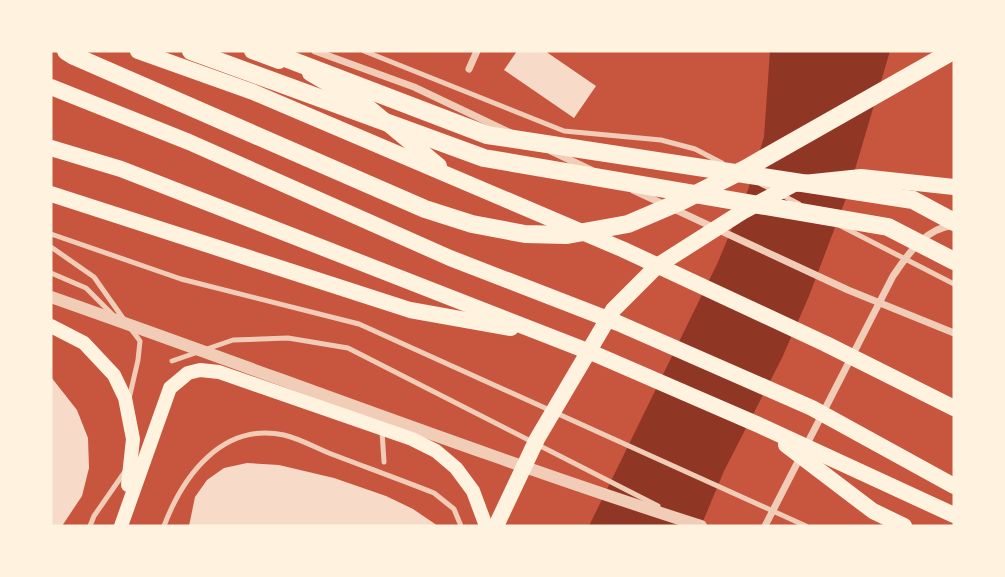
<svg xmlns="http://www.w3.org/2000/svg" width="1005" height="577" viewBox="0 0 1005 577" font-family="Helvetica,sans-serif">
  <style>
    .water { fill: #8f3625 }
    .building { fill: #f7dbc8 }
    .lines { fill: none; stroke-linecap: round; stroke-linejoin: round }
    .service { stroke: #f1ccb7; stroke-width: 5 }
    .minor { stroke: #f1ccb7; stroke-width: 7 }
    .tertiary { stroke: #f1ccb7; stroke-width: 12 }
    .secondary { stroke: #fff3e0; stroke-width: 14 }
    .trunk { stroke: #fff3e0; stroke-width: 16 }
    .motorway { stroke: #fff3e0; stroke-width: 18 }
  </style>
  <rect width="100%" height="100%" fill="#c8553d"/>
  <!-- water -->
  <polygon class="water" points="770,51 890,51 848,193 809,296 782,358 724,471 701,526 589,526 718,262 748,190 764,137"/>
  <!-- building -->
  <g class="building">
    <polygon points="517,51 545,51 596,86 574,118 504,70"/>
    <polygon points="51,377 77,410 88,438 89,468 82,496 62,526 51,526"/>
    <polygon points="247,463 279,465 334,478 386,496 413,509 438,526 189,526 195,497 207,480 224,468"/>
  </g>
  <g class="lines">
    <!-- service -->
    <g class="service">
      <polyline points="364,51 564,131 661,140 695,149 722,163"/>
      <polyline points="761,184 799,204"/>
      <polyline points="839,225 954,284"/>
      <polyline points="51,234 181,279 359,324 806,526"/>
      <polyline points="51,247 94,277 125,321"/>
      <polyline points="51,273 86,288 112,314"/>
      <polyline points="172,361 233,340 288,338 348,348 658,506"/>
      <polyline points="129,399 138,360 140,341 131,329"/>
      <polyline points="382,431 384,462"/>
      <polyline points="90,526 94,516 126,470"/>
      <path d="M164,526c19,-50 58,-104 120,-91 17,4 34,14 50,20 34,13 67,25 100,38l20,16 7,17"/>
    </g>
    <!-- minor -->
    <g class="minor">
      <polyline points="315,51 414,87 511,133"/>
      <polyline points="469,69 477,51"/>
      <polyline points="551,151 591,170"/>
      <polyline points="633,190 848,290 954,333"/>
      <path d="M765,526l128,-250c16,-23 31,-47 61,-51"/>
    </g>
    <!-- tertiary -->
    <path class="tertiary" d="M51,297c217,76 431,159 650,229"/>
    <!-- secondary -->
    <g class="secondary">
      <polyline points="51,326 84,343 114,375 125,398 133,439 128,485"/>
      <polyline points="121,526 170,388 188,373 200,370 219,372 412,439 436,451 456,468 473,491 486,526"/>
    </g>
    <!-- trunk -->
    <g class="trunk">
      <polyline points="138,51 253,92 622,249 826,344 954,408"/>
      <polyline points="252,51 279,61"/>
      <polyline points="310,73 368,107 439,166"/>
      <polyline points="51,87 189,142 450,258 618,323 812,408 954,486"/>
      <polyline points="51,148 121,169 595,354 761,426 954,515"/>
      <polyline points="51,194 410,310 511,328"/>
      <polyline points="786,445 873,511 904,526"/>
      <polyline points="496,526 537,439 613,310 657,266 742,212 794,184 861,177 954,187"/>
    </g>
    <!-- motorway -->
    <g class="motorway">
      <polyline points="66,51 74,56 425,209 472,224 525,234 567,235 628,224 682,201 745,169 953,51"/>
      <polyline points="191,51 484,158 888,227 954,261"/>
      <polyline points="267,51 487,135 913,200 954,222"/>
    </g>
  </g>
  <!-- border -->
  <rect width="1005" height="577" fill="none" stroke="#fff3e0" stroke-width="105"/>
</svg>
